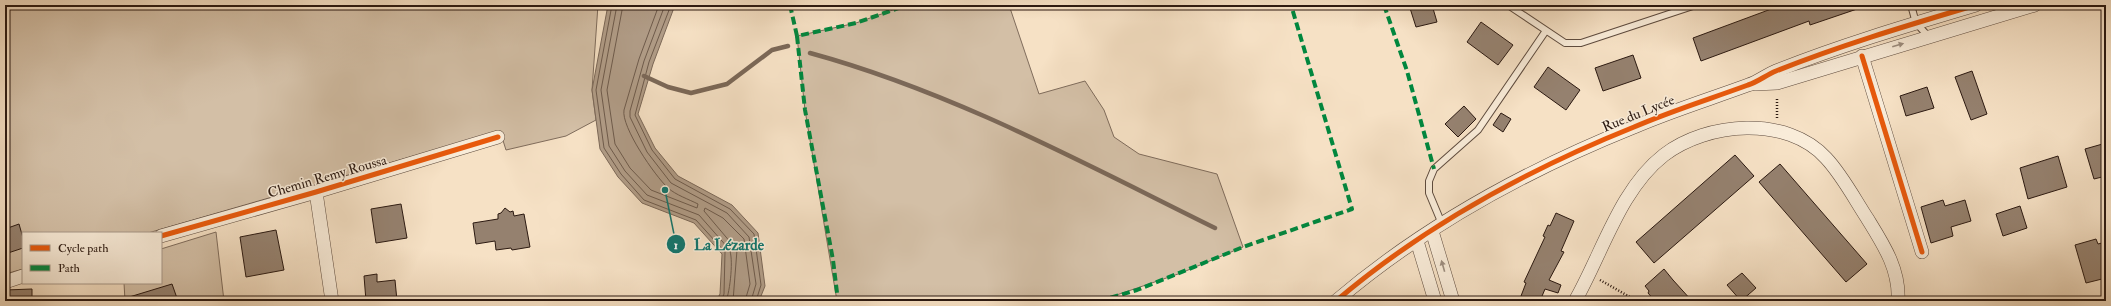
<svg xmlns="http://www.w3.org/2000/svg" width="2111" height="306" viewBox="0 0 2111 306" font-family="'IM FELL Double Pica',serif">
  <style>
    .green { fill: #d3bfa6; stroke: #7f6c5c }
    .water { fill: #b19d88; stroke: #7b6858 }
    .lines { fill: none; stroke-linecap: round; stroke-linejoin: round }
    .shore { stroke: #6e5b4c; stroke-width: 1 }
    .stream { stroke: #7b6858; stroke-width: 4.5 }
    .building { fill: #95816f; stroke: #2b1911 }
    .service-casing { stroke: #5e4b3e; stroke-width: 8 }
    .minor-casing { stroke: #5e4b3e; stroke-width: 14 }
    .path { stroke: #2b1911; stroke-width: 2.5; stroke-dasharray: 1 2; stroke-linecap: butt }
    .service { stroke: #f9ecd9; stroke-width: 6 }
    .minor { stroke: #f9ecd9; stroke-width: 13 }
    .quiet { stroke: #00873e; stroke-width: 4; stroke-dasharray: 8 4; stroke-linecap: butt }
    .cycleway-casing { stroke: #f9ecd9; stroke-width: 8 }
    .cycleway { stroke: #e8590c; stroke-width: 5 }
    .oneway { fill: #9c8d7f }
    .labels { text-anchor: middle; stroke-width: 3; stroke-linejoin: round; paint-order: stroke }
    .street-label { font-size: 14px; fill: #2b1911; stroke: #f9ecd9 }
    .leader { fill: none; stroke: #0f766e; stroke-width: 1.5 }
    .callout-dot { fill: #0f766e; stroke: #f9ecd9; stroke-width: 1.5 }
    .mark-label { font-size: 12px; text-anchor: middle; font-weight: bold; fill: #fff }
    .callout-label { font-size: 15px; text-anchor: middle; font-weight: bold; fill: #0f766e; stroke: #f9ecd9; stroke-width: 3; stroke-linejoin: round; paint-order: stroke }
  </style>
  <rect width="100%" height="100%" fill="#f6e1c5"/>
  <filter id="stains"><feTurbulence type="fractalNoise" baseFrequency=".005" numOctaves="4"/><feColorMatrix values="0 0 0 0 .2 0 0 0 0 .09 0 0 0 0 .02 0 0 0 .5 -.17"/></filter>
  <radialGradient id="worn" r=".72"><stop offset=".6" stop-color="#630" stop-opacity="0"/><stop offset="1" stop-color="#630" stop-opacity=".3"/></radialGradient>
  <!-- green -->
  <g class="green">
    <polygon points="5,5 598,5 592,90 596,120 566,136 506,150 500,131 148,233 23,233 23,269 5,274"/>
    <polygon points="907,5 1009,5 1039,94 1085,81 1104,110 1114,137 1139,154 1217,174 1243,247 1181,273 1099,301 837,301 805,110 797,36 856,23"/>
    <polygon points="216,232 224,301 125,301 124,283 161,283 161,249"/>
  </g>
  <!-- water -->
  <polygon class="water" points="608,5 675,5 653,64 638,114 655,148 678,176 732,205 758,233 765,286 759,301 716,301 720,294 722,254 694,223 642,203 618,177 600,149 592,90"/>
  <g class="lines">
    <!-- shore -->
    <g class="shore">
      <polyline points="612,5 596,90 604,148 621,174 644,200 696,220 725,252 724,294 721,301"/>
      <path d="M617,5l-16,85 8,56 16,25 22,24 52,20 30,34c5,8 1,43 -3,52"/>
      <path d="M623,5l-16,85 8,54 15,24 21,22 46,18 1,-4c-10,-5 -22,-9 -30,-16 -13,-12 -47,-61 -44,-78l15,-51 20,-54"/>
      <polyline points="665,5 644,61 630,111 630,117 647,152 671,183 727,213 749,237 756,284 751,301"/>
      <polyline points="671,5 649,62 635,115 652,150 675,179 730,209 754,234 761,285 756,301"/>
      <polyline points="733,301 737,250 704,211 705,208 723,218 744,239 750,284 745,301"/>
    </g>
    <!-- stream -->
    <g class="stream">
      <path d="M810,53c143,39 273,110 405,175"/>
      <polyline points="644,76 668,87 691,93 727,84 772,50 788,46"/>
    </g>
  </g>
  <!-- building -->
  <g class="building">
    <polygon points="1409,5 1432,5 1437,22 1416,27"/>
    <polygon points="1782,5 1863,5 1863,7 1810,25 1809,21 1701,61 1693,38"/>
    <polygon points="1481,22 1513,45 1498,65 1467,42"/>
    <polygon points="1633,55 1641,78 1603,91 1595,68"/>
    <polygon points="1548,67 1580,90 1566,110 1534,87"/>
    <polygon points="1972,71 1987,114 1971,120 1955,77"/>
    <polygon points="1927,87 1934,108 1906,116 1900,96"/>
    <polygon points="1464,106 1476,119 1458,137 1445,124"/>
    <polygon points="1501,113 1511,119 1503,132 1493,125"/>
    <polygon points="2106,143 2106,176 2094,179 2085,149"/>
    <polygon points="1735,155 1754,176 1654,263 1636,242"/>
    <polygon points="2058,156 2067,187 2028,199 2020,168"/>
    <polygon points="1780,164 1867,264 1846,282 1759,182"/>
    <polygon points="1943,200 1945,206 1965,200 1971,221 1951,227 1953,236 1931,243 1921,207"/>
    <polygon points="401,204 407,238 376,243 371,209"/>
    <polygon points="2020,206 2027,228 2003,236 1996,214"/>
    <polygon points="505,208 510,212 513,211 514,216 524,214 530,247 512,250 511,248 496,250 495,241 476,244 473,223 498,219 498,214 501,213"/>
    <polygon points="1556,213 1574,221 1561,251 1564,252 1549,280 1561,285 1558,293 1545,289 1540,301 1533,301 1521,296 1526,283 1524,282 1545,237 1543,236 1548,225 1550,226"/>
    <polygon points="19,224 23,238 23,248 5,254 5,229"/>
    <polygon points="276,230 284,270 246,277 240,237"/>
    <polygon points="2096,239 2098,244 2106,242 2106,278 2086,283 2075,245"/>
    <polygon points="1664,269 1673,280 1692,301 1655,301 1648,293 1649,291 1645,286"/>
    <polygon points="1742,273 1756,288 1741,301 1727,285"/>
    <polygon points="377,274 377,282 395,280 397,301 366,301 364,276"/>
    <polygon points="172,284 178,301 127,301 126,298"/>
    <polygon points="32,289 32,301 5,301 5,290"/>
  </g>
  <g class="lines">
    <!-- service casing -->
    <g class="service-casing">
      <g id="service">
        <polyline points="1508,5 1565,43 1581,43 1696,5"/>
        <polyline points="1911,5 1916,23 1929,37"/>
        <polyline points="1442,224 1429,193 1429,181 1434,169 1478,130 1545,32"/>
      </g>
    </g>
    <!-- minor casing -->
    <g class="minor-casing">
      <g id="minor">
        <polyline points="1862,56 1922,252"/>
        <polyline points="1755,84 1777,83 2035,5"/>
        <polyline points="316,192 332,301"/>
        <polyline points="1432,231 1453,301"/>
        <polyline points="161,236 316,192 498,137"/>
        <polyline points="1417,241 1435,301"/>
        <polyline points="5,282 23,276"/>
        <path d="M1336,301c88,-75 191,-131 298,-174 37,-16 76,-28 114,-42 10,-3 18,-10 28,-14 65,-26 133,-46 200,-66"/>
        <path d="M1575,301c27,-47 45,-112 89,-146 43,-33 123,-40 162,3 16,17 28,40 41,60 16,26 33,51 31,83"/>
      </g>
    </g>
    <!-- path -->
    <g class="path">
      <polyline points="1777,118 1777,97"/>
      <polyline points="1600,280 1637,301"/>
    </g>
    <!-- service -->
    <use href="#service" class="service"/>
    <!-- minor -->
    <use href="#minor" class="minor"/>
    <!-- quiet -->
    <g class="quiet">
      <polyline points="790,5 797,36 856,23 907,5"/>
      <polyline points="1384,5 1407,71 1434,169"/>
      <polyline points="797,36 805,110 833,260 838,301"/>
      <polyline points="1099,301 1137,290 1243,247 1352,209 1291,5"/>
    </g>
    <!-- cycleway casing -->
    <g class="cycleway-casing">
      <g id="cycleway">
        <polyline points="1862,56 1922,252"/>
        <polyline points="161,236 316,192 498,137"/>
        <path d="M1336,301c88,-75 191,-131 298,-174 37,-16 76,-28 114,-42 10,-3 18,-10 28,-14 65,-26 133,-46 200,-66"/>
      </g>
    </g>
    <!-- cycleway -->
    <use href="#cycleway" class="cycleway"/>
  </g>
  <!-- one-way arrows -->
  <defs><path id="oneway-solid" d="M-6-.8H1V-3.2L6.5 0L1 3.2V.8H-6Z"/></defs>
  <g class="oneway">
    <use href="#oneway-solid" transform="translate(1898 45) rotate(-16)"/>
    <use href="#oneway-solid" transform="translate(1443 266) rotate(-106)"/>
  </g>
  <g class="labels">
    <!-- street labels -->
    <g class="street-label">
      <text transform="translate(1638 113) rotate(-22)" y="5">Rue du Lycée</text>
      <text transform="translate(327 176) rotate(-16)" y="5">Chemin Remy Roussa</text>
    </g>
  </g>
  <!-- callouts -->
  <path class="leader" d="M665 190L676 244"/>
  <g class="callout-dot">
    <circle cx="665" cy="190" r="4"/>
    <circle cx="676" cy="244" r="10"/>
  </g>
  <g class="mark-label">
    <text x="676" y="249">1</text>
  </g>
  <g class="callout-label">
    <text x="729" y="250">La Lézarde</text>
  </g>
  <!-- margin -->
  <rect width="2111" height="306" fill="none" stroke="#f6e1c5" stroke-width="20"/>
  <rect x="6" y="6" width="2099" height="294" fill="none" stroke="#2b1911" stroke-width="2"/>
  <rect x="10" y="10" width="2091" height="286" fill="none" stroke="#2b1911"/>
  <!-- legend -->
  <rect x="22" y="232" width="140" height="52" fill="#f9ecd9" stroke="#a79889"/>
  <rect x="30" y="245" width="20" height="6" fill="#e8590c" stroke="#a79889"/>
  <text x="58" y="252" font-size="12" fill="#2b1911">Cycle path</text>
  <rect x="30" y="265" width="20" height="6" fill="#00873e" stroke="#a79889"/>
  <text x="58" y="272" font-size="12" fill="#2b1911">Path</text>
  <rect width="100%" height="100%" filter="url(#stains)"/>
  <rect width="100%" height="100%" fill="url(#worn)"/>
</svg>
